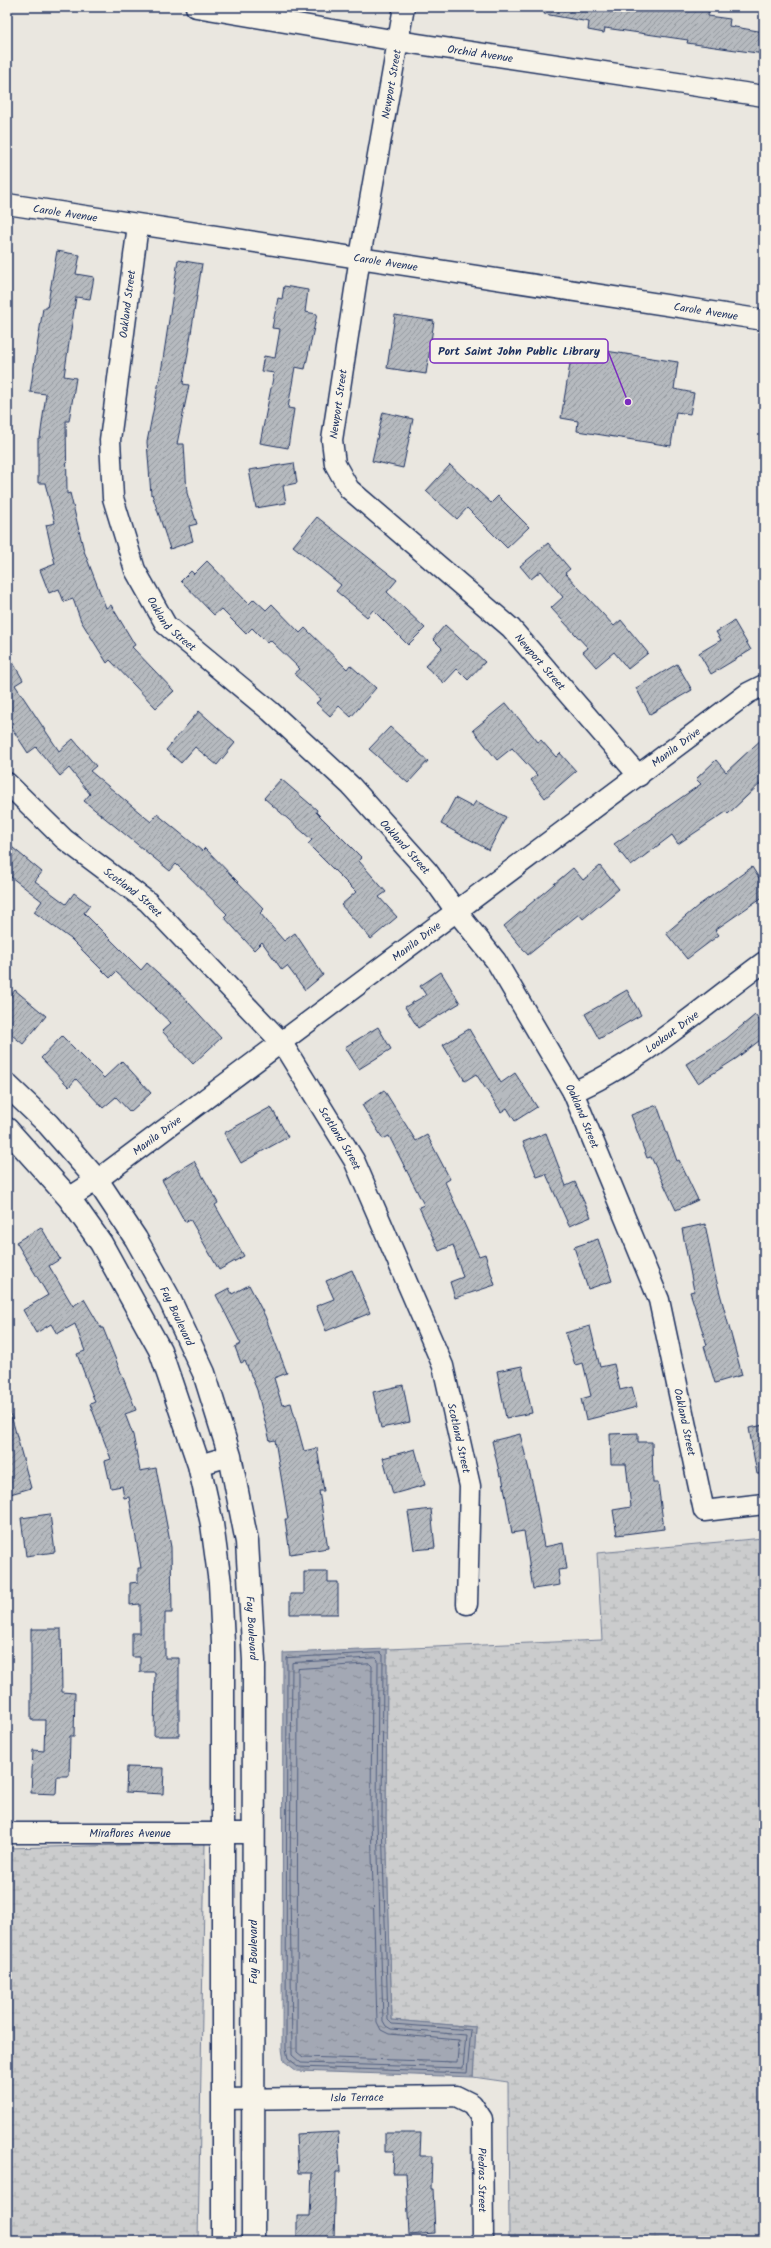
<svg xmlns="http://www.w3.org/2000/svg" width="771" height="2248" viewBox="0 0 771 2248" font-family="Kalam,sans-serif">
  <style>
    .wetland { fill: url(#wetland-marsh); stroke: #737e96 }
    .water { fill: url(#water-ripples); stroke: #6d7892 }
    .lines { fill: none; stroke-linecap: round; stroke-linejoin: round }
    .shore { stroke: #515f80; stroke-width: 1 }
    .building { fill: url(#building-hatch); stroke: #1b2f5e }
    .minor-casing { stroke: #1b2f5e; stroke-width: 23 }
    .major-casing { stroke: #1b2f5e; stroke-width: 25 }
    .minor { stroke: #f7f3e8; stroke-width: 20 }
    .major { stroke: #f7f3e8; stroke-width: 22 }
    .labels { text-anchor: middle; stroke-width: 3; stroke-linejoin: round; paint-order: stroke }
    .street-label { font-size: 11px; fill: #1b2f5e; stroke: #f7f3e8 }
    .leader { fill: none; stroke: #7b2cbf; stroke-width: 1.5 }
    .callout-dot { fill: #7b2cbf; stroke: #f7f3e8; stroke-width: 1.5 }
    .callout { fill: #f7f3e8; stroke: #7b2cbf; stroke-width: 1.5 }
    .callout-label { font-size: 12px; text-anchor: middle; font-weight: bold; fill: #1b2f5e }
  </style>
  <defs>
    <pattern id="wetland-marsh" width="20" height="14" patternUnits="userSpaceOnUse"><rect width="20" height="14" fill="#cbcccd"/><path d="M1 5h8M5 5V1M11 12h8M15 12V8" fill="none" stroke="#aeb0b2"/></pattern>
    <pattern id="water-ripples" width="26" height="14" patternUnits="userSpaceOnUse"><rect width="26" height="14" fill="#a3a8b4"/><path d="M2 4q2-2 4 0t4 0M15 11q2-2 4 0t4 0" fill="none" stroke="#848996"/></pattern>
    <pattern id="building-hatch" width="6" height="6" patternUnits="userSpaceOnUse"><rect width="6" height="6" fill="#b6babf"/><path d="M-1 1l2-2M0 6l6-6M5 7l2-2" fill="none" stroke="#93989e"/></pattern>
  </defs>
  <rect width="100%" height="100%" fill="#eae7e0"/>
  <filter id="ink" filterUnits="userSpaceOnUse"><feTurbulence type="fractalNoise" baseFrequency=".025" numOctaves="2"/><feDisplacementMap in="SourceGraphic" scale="8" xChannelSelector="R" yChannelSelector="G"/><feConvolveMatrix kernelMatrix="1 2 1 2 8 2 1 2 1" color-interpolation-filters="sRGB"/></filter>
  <g filter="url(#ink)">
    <!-- wetland -->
    <g class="wetland">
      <polygon points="764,1538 764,2241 509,2241 508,2082 473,2077 476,2027 392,2020 386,1821 387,1649 602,1640 597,1553"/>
      <polygon points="205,1843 198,2241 7,2241 7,1848"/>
    </g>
    <!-- water -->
    <polygon class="water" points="387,1649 386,1821 392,2020 476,2027 473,2077 297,2071 284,2061 282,2049 283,1653"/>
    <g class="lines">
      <!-- shore -->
      <g class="shore">
        <polygon points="381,1653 383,1655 382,1821 388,2020 392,2024 471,2030 467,2073 299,2067 288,2058 286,2049 287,1658"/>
        <polygon points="376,1658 378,1660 377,1821 383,2021 386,2026 391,2029 466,2035 463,2068 301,2063 292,2055 290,1879 292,1663"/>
        <polygon points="370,1664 372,1666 371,1821 377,2022 381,2030 389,2034 459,2040 457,2062 303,2057 297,2052 298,1669"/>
      </g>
    </g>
    <!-- building -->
    <g class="building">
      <polygon points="545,7 709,7 708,16 730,19 729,26 764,32 764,54 687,43 688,40 605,28 604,33 588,30 589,22 544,14"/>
      <polygon points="57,251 80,255 76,274 94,277 90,299 76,297 64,376 76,378 69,421 66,421 67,494 70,493 84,551 106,608 111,605 135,645 132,647 174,691 156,708 110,660 107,663 81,621 73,599 64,602 59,589 49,593 40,570 55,564 46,525 55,523 45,483 38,483 38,438 40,438 46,394 30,392 43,308 47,308"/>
      <polygon points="178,260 202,264 183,384 189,385 177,444 184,444 187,493 197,524 189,526 193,541 170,549 152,494 151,495 147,442 162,366"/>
      <polygon points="284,286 308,290 305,312 317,314 305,369 295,367 288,408 294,409 288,448 260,443 274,373 261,371 264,356 275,358 280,329 272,328 278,298 282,299"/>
      <polygon points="395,315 434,321 426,374 387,368"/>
      <polygon points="573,346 678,362 674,389 694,393 690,414 676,412 671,446 577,431 578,421 561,418"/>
      <polygon points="383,412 413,419 403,468 372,461"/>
      <polygon points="294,463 297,483 283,486 286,503 256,508 249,470"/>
      <polygon points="450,465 491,503 498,496 529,527 507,548 467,508 457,519 426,491"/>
      <polygon points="317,517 397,580 387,592 425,628 408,645 373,610 367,617 336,591 341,585 293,546"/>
      <polygon points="548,543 570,569 565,573 614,626 621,620 648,653 628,669 614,652 596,667 583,652 588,648 551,608 563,597 541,571 531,579 520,566"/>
      <polygon points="207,561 249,604 254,599 266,610 272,604 300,633 305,628 347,669 350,665 376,688 351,717 339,706 330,716 316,703 321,699 294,674 300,669 270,640 267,643 252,628 246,634 221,609 214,615 181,581 191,571 194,574"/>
      <polygon points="734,621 751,650 711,674 699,653 721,640 716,632"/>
      <polygon points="445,625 485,662 468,680 457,669 444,683 425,666 442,648 433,639"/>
      <polygon points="7,652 23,680 15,685 59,751 73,739 96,766 90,771 151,822 157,814 202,851 205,848 264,909 260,913 284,941 295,933 323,975 305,990 287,966 282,970 262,942 254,950 224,917 227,914 176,864 170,871 84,801 90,794 69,768 60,776 36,747 28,753 7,721"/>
      <polygon points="677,664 692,690 650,714 636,688"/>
      <polygon points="506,703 538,742 541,740 556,757 560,753 576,771 545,798 531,780 537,775 512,748 497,760 473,730"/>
      <polygon points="199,711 235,743 217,765 195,747 181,763 166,750"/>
      <polygon points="390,727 428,761 408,783 369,749"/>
      <polygon points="764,737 764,780 728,814 726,812 678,844 672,835 631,866 614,844 701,784 696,779 716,760 726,772"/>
      <polygon points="281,779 317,810 316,812 362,858 359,861 386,892 379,897 397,917 371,939 341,905 356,892 308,844 312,840 264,798"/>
      <polygon points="455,798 472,807 476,801 506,817 489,850 441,824"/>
      <polygon points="7,843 42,872 35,881 66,904 74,893 90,905 84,913 141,970 147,963 178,991 221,1038 193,1064 162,1031 171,1023 116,972 110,978 71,939 34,912 42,901 7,874"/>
      <polygon points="600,866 619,889 583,919 579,914 528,955 504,926 573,868 583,880"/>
      <polygon points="752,867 764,886 764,896 715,930 719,935 687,959 666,933 699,905"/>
      <polygon points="441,972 460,1003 418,1028 405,1007 426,995 420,986"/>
      <polygon points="15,990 46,1016 23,1044 7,1031 7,1000"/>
      <polygon points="627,990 641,1015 599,1039 585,1014"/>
      <polygon points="755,1015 764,1026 764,1037 737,1058 698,1083 686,1064 726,1039"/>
      <polygon points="378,1027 391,1049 359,1069 345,1047"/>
      <polygon points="469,1029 501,1083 515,1073 537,1107 515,1121 507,1108 501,1112 476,1074 465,1081 443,1045"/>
      <polygon points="62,1036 104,1078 122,1061 151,1093 130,1112 116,1097 103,1108 76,1079 69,1087 41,1058"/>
      <polygon points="384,1090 416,1141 427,1135 450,1179 445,1182 479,1256 485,1254 495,1285 455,1298 450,1282 463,1277 453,1245 439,1251 419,1207 424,1205 389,1136 383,1139 362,1105"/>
      <polygon points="657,1105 677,1161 679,1160 698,1200 676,1210 651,1157 647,1158 631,1115"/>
      <polygon points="271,1107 288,1137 241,1163 224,1133"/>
      <polygon points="546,1133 566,1186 575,1182 591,1217 569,1226 546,1174 537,1177 523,1142"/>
      <polygon points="194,1161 218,1203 215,1205 244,1256 219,1270 190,1219 185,1222 162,1180"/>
      <polygon points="705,1224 715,1275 742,1375 715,1383 704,1346 707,1345 690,1292 694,1291 682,1229"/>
      <polygon points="41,1227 60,1259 49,1266 73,1306 84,1299 101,1328 103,1328 136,1410 125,1414 133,1435 140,1471 156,1468 171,1547 172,1613 165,1613 165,1658 179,1658 179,1736 154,1736 155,1672 140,1672 140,1657 132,1657 132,1633 140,1633 140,1604 130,1605 130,1583 138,1582 138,1568 141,1568 129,1497 124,1498 122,1486 111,1488 105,1461 111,1459 90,1404 95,1402 77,1354 85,1351 75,1324 57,1334 51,1324 36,1333 23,1310 48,1295 16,1242"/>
      <polygon points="598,1239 612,1281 588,1289 574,1247"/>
      <polygon points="352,1270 370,1313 326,1331 316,1306 334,1299 326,1281"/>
      <polygon points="249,1285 265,1316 287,1373 274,1378 282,1405 291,1403 304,1451 317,1448 324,1491 319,1491 328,1548 290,1554 285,1519 288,1519 275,1440 270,1441 257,1390 245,1361 241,1363 235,1347 241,1344 216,1295 229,1288 232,1294"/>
      <polygon points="590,1326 600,1367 614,1364 620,1390 632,1387 637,1407 586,1420 581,1399 591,1396 583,1363 575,1365 565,1333"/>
      <polygon points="522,1366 532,1413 506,1418 497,1371"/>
      <polygon points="403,1385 410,1422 381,1428 373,1392"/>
      <polygon points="7,1415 11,1415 31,1488 7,1495"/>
      <polygon points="764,1425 764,1474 757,1474 749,1428"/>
      <polygon points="638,1433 638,1442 652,1442 653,1483 658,1483 664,1529 617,1535 613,1510 631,1507 626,1464 611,1464 610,1434"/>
      <polygon points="520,1434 534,1490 544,1547 563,1543 567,1569 558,1570 560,1585 533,1589 524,1531 512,1533 502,1475 500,1476 492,1441"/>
      <polygon points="415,1449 425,1485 393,1494 383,1458"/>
      <polygon points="431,1509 435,1548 414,1550 408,1512"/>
      <polygon points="50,1514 55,1552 26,1556 21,1518"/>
      <polygon points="304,1572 328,1572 328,1582 338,1582 338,1614 290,1614 290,1594 304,1594"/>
      <polygon points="31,1629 61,1629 62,1692 75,1693 74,1736 70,1736 69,1776 57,1776 56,1794 31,1793 33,1750 44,1751 45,1720 31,1720"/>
      <polygon points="127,1767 164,1768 163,1794 126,1792"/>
      <polygon points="338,2132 340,2172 336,2172 334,2238 297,2237 297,2216 310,2216 312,2173 298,2173 296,2134"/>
      <polygon points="385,2133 421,2133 420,2156 432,2156 431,2189 433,2189 435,2233 409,2235 406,2173 393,2173 394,2152 385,2152"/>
    </g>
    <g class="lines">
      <!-- minor casing -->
      <g class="minor-casing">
        <g id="minor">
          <path id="s1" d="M196,7l202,34 366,55"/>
          <path id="s2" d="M404,7l-44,250 -28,183 3,24 14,25 162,139 128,148"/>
          <path id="s3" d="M7,204l757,116"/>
          <path id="s4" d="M138,225l-28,215 3,58 22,72 31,55 104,86 81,75 77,86 28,39 40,50 77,131 86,208 45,211 60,-7"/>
          <path id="s5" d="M7,783l57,56 84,63 134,141 72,117 89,206 27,120 -3,118"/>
          <path id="s6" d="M573,1092c67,-29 132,-87 191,-130"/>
          <path id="s7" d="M69,1198l28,-18 651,-487 16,-8"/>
          <polyline points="199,1465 230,1456"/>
          <path id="s8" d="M7,1833h247"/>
          <path id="s9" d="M223,2099l233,-3 16,8 10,15 1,122"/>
        </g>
      </g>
      <!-- major casing -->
      <g class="major-casing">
        <g id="major">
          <path id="s10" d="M7,1085l41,39 49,56 39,59 32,57 36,77 26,83 17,86 7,119 -1,580"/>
          <polyline points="7,1129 69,1198 101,1243 160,1350 199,1465 212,1524 220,1583 223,1643 223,2241"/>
        </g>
      </g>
      <!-- minor -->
      <use href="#minor" class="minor"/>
      <!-- major -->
      <use href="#major" class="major"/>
    </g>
  </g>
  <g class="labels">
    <!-- street labels -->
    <g class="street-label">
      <text dy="4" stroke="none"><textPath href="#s1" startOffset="288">Orchid Avenue</textPath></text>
      <text transform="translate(391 84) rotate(-80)" y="4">Newport Street</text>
      <text dy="4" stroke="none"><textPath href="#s3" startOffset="59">Carole Avenue</textPath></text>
      <text dy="4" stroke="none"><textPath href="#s3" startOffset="383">Carole Avenue</textPath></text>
      <text transform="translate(127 304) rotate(-83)" y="4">Oakland Street</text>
      <text dy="4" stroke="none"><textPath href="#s3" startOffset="707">Carole Avenue</textPath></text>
      <text transform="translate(338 404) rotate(-82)" y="4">Newport Street</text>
      <text dy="4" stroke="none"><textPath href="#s4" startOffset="416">Oakland Street</textPath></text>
      <text dy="4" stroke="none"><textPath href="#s2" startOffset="750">Newport Street</textPath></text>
      <text dy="4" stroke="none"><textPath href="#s7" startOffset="756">Manila Drive</textPath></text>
      <text dy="4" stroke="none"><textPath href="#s4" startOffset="740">Oakland Street</textPath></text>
      <text dy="4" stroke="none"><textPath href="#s5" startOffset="167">Scotland Street</textPath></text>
      <text dy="4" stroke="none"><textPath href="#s7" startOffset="432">Manila Drive</textPath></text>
      <text dy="4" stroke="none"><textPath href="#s6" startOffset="116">Lookout Drive</textPath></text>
      <text dy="4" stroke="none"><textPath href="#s4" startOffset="1064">Oakland Street</textPath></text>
      <text dy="4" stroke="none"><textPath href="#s7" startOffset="108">Manila Drive</textPath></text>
      <text dy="4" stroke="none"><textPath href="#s5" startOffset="491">Scotland Street</textPath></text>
      <text dy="4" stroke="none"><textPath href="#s10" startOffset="289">Fay Boulevard</textPath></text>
      <text dy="4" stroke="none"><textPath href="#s4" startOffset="1388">Oakland Street</textPath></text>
      <text dy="4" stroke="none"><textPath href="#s5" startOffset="815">Scotland Street</textPath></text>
      <text dy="4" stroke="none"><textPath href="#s10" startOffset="613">Fay Boulevard</textPath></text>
      <text dy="4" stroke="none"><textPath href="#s8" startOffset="123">Miraflores Avenue</textPath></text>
      <text transform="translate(253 1952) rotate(-90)" y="4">Fay Boulevard</text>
      <text dy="4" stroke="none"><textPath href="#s9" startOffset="134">Isla Terrace</textPath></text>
      <text dy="4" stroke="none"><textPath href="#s9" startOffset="330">Piedras Street</textPath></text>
    </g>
  </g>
  <!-- callouts -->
  <path class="leader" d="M628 402L608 351"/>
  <circle class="callout-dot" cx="628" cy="402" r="4"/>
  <rect class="callout" x="430" y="339" width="178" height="24" rx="4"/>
  <g class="callout-label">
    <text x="519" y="355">Port Saint John Public Library</text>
  </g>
  <!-- margin -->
  <rect width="771" height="2248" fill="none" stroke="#f7f3e8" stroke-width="24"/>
  <rect x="12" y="12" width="747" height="2224" fill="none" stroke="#1b2f5e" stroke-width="1.5" filter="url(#ink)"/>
</svg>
